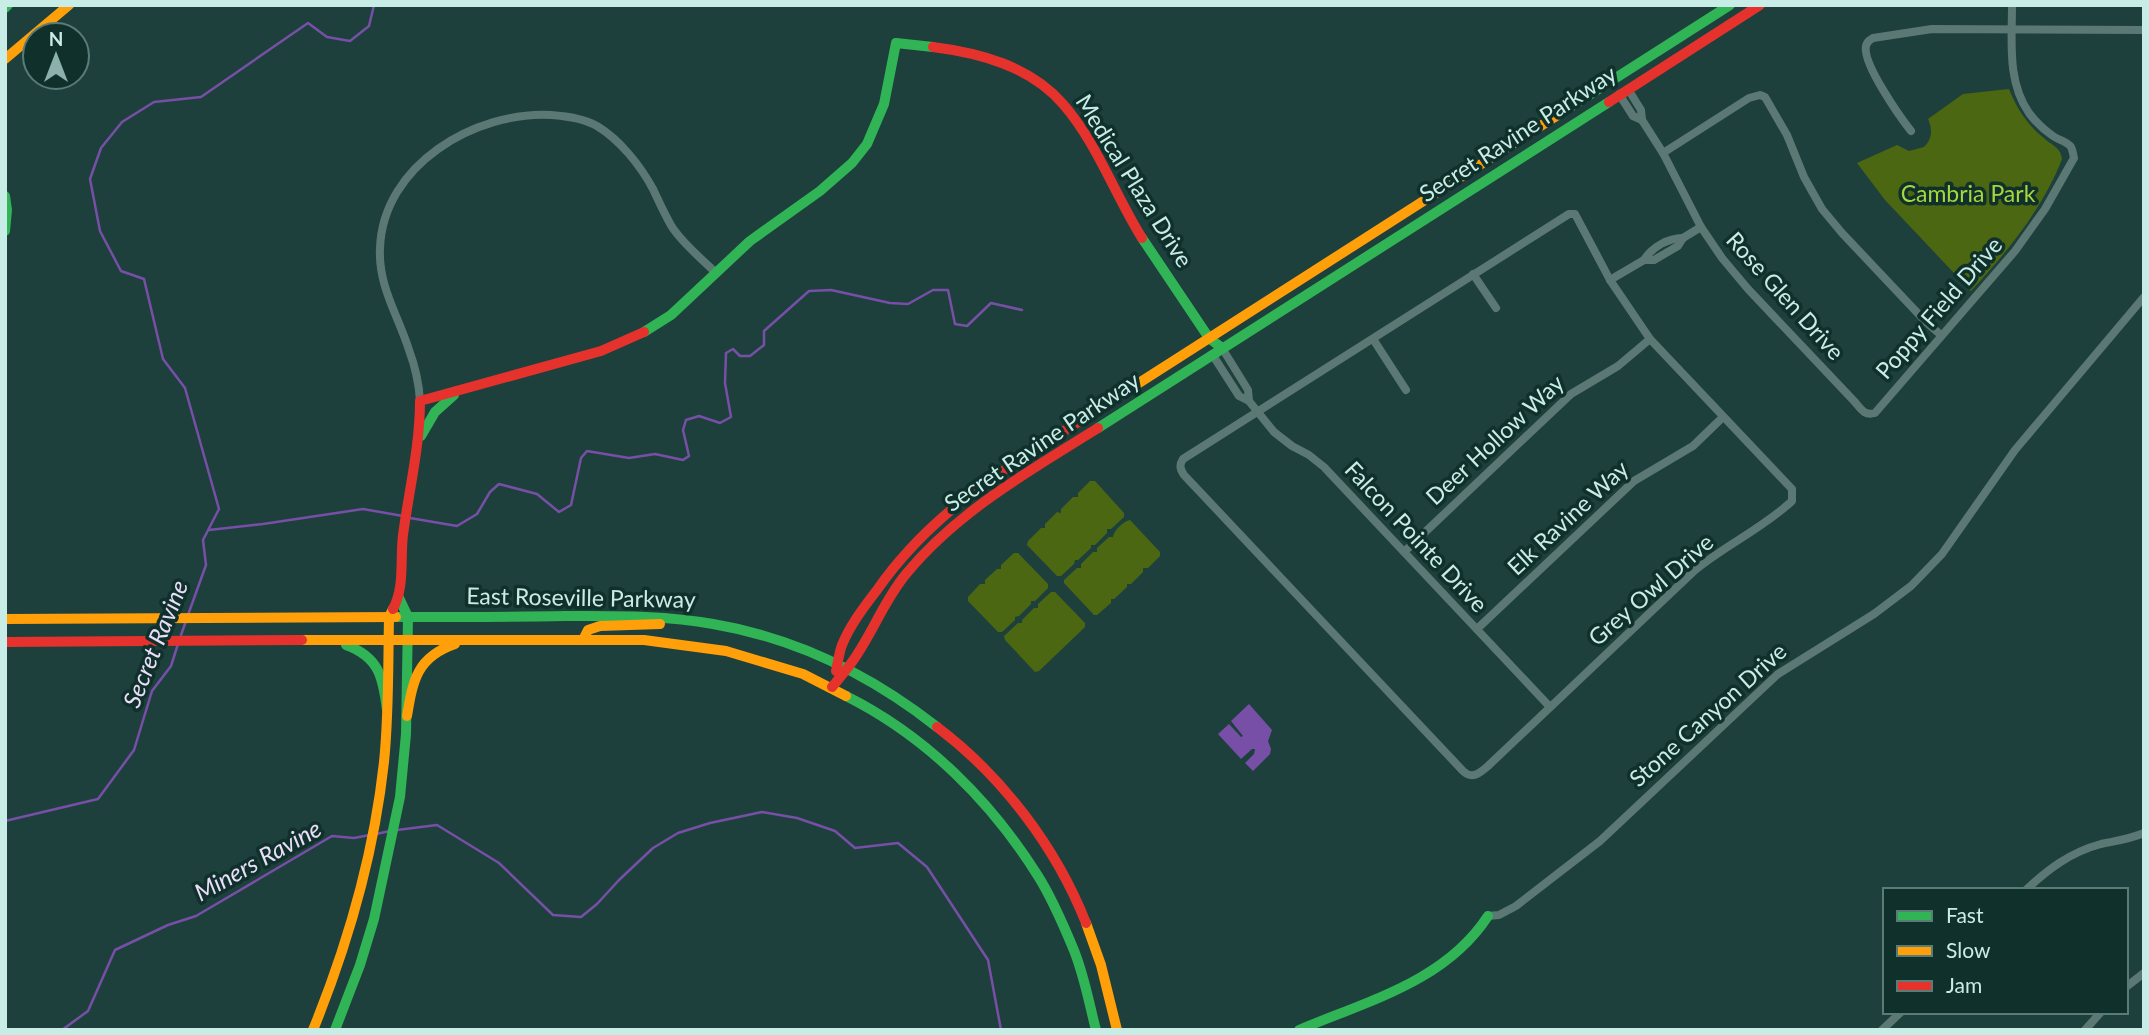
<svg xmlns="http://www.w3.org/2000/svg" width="2149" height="1035" viewBox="0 0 2149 1035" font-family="Lato,sans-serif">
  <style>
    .green { fill: #4c6712 }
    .water { fill: #774fa6 }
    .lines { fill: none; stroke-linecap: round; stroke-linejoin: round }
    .stream { stroke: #774fa6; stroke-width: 2.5 }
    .street { stroke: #5c7874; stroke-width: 8 }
    .fast { stroke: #30b455; stroke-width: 10 }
    .slow { stroke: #ff9f0a; stroke-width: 10 }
    .jam { stroke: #e5322d; stroke-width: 10 }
    .labels { text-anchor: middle; stroke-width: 7; stroke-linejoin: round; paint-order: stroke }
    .street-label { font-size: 23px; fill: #c8ede7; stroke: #10302c }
    .park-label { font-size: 23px; fill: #a8d53c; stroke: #10302c }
    .water-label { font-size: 24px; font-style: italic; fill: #e9def8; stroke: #10302c }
  </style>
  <rect width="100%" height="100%" fill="#1d403c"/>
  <!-- green -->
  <g class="green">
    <path d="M2009,89c8,20 19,37 36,50 8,7 16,9 17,20 -20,51 -55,93 -91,132l-86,-91 -28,-37 40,-18 12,6 15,-4c8,-8 9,-17 4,-28l35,-25z"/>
    <polygon points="1090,481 1095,481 1124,513 1124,517 1111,529 1107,529 1107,533 1095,545 1091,545 1091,548 1078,560 1075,560 1074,564 1061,576 1057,576 1027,545 1028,541 1041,528 1045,528 1045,524 1057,512 1061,513 1061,509 1073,497 1078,497 1078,493"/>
    <path d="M1130,520l30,32v4l-12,12h-5v4l-12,12h-4v3l-13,12h-3v4l-14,12h-3l-30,-32v-3l13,-12h4v-4l12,-12h4v-4l12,-11h4c1,-7 11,-16 17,-17z"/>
    <polygon points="1014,553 1018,553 1048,584 1048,588 1035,601 1031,601 1031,604 1019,616 1015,617 1015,620 1002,632 998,632 968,601 968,597 980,584 985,584 985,580 997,569 1001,569 1001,565"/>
    <polygon points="1051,592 1055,592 1085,623 1085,627 1039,671 1035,672 1005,640 1004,636 1018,623 1022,623 1022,620 1034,608 1038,608 1038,604"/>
  </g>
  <!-- water -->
  <polygon class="water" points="1249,704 1272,730 1268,741 1271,749 1270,754 1253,771 1245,763 1254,754 1255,749 1252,749 1241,759 1218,734 1229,724 1241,737 1243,736 1231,721"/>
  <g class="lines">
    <!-- stream -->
    <g class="stream">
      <polyline points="410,518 457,526 477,514 490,492 499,484 537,494 559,512 571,505 581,458 587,451 629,458 655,454 683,460 689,456 683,430 686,420 699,416 720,423 731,417 725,383 726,353 733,349 740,356 750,356 764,345 764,331 809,291 831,290 890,303 908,304 933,290 948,290 955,324 967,326 991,303 1022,310"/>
      <polyline points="209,530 263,524 363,509 403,516"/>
      <polyline points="188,615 206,565 203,540 219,509 185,388 163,359 144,279 121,271 100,231 90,179 101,148 122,122 154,102 201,97 308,23 327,37 350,41 369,26 374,5"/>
      <polyline points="181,635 186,621"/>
      <polyline points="5,821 98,799 134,750 152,691 171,666 178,644"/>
      <polyline points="397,830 437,825 499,863 553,915 581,917 597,904 619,880 653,848 678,833 710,823 762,812 797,818 835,831 855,848 898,843 927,867 988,960 1001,1030"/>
      <polyline points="376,834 390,831"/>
      <polyline points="62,1030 88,1011 115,950 168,925 196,916 332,836 354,838 370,835"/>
    </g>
    <!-- street -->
    <g class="street">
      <polyline points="1628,89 1641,110 1642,120"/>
      <path d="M1619,94l14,22 9,4 21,33 38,74 21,31 26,31 106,112c7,8 10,15 21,12l140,-162 30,-42 29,-51c-1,-4 -1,-7 -3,-11 -4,-6 -13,-7 -18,-11 -9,-6 -18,-15 -24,-23 -22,-32 -17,-71 -17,-108"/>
      <path d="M1911,131c-11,-14 -49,-68 -45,-85 1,-5 3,-5 7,-8l59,-9 212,1"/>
      <polyline points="1663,153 1749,98 1760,95 1765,97 1787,135 1804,177 1822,209 1842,233 1927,323 1941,335"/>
      <path d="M1569,214h6l35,66 40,59 142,150v12c-30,28 -67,44 -98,70l-206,195c-8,7 -16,14 -25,5l-279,-296c-4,-6 -5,-10 -1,-16z"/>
      <path d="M1644,260c8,-13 24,-22 39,-22"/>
      <polyline points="1473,274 1496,308"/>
      <polyline points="1610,280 1644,260 1654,260 1678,246 1683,238 1701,227"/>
      <polyline points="1373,339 1406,390"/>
      <polyline points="1222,348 1248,390 1249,401"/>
      <polyline points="1212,354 1239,396 1249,401 1274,432 1292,446 1309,455 1324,467 1550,707"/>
      <path d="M420,401c-1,-17 -5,-35 -11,-51 -11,-35 -31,-64 -29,-102 3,-83 95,-137 171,-133 15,1 32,3 46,11 23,14 43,39 56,63 6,13 12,26 19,38 12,18 29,31 44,46"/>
      <polyline points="1404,552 1571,394 1618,366 1650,339"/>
      <polyline points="1477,629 1634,481 1693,446 1723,417"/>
      <path d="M2026,890c22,-21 45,-38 75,-46 14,-3 29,-5 43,-11"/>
      <polyline points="1488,916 1499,915 1516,906 1600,841 1778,674 1874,614 1911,586 1942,554 2015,450 2144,297"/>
      <polyline points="2126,987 2144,973"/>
      <polyline points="1882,1030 1901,1012"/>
      <polyline points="2085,1030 2101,1012"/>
    </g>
    <!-- fast -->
    <g class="fast">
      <polyline points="5,8 8,5"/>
      <polyline points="1561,113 1730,5"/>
      <polyline points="5,196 7,210 5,231"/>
      <polyline points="1142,238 1209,338 1222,348"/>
      <polyline points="644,332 671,315 750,241 820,191 852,163 867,144 884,104 896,43 933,47"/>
      <polyline points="1098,428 1609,102"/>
      <polyline points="421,436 435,412 454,395"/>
      <path d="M396,617c56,0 113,0 169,-1 50,0 99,-1 148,8 83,14 159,52 224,103"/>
      <path d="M346,645c33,12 37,32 41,65"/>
      <path d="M846,696c80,40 145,105 192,180 14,22 25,48 35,72 11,26 16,55 23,82"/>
      <polyline points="335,1030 360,965 374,919 400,797 406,734 408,617 399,598"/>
      <path d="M1299,1030c68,-29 146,-48 189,-114"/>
    </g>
    <!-- slow -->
    <g class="slow">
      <polyline points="5,59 69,5"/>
      <polyline points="1078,422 1561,113"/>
      <polyline points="5,619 396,617"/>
      <polyline points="302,640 644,640 726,651 803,674 846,696"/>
      <polyline points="583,640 588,630 600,626 660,624"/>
      <path d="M407,716c6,-36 10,-59 48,-72"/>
      <polyline points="1086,923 1101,965 1117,1030"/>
      <path d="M313,1030c35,-86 61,-176 71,-268 5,-48 4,-97 5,-145l4,-8"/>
    </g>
    <!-- jam -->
    <g class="jam">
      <path d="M933,47c47,6 97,19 130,57 34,39 52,91 79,134"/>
      <polyline points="1609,102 1760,5"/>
      <path d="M393,609c12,-22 7,-50 10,-74 6,-45 17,-89 17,-134l181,-50 43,-19"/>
      <polyline points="5,642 302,640"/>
      <path d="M836,671c2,-9 3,-18 6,-26 8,-20 22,-38 35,-55 53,-76 124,-119 201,-168"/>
      <path d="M832,687c9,-11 19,-22 26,-34 17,-26 28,-55 48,-79 52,-63 123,-103 192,-146"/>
      <path d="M937,727c65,49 119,120 149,196"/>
    </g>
  </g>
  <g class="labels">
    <!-- street labels -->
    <g class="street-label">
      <text transform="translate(1518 134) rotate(-33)" y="8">Secret Ravine Parkway</text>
      <text transform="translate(1134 181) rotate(58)" y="8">Medical Plaza Drive</text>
      <text transform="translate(1785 296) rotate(48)" y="8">Rose Glen Drive</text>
      <text transform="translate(1939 308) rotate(-49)" y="8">Poppy Field Drive</text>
      <text transform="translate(1495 440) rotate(-43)" y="8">Deer Hollow Way</text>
      <text transform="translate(1042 442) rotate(-34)" y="8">Secret Ravine Parkway</text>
      <text transform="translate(1568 518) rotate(-43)" y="8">Elk Ravine Way</text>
      <text transform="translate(1416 537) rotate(47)" y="8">Falcon Pointe Drive</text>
      <text transform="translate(1651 590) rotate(-41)" y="8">Grey Owl Drive</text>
      <text transform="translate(581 598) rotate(1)" y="8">East Roseville Parkway</text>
      <text transform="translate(1708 715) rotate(-42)" y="8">Stone Canyon Drive</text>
    </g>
    <!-- park labels -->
    <g class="park-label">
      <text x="1968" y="202">Cambria Park</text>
    </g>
    <!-- water labels -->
    <g class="water-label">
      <text transform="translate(156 644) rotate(-68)" y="8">Secret Ravine</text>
      <text transform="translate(258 861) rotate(-29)" y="8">Miners Ravine</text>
    </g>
  </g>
  <!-- border -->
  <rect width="2149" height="1035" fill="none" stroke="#c8ede7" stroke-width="14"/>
  <!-- legend -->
  <rect x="1883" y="888" width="245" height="126" fill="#10302c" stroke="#5a7c77" stroke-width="2"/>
  <rect x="1897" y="911" width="35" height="10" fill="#30b455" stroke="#5a7c77" stroke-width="2"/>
  <text x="1946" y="923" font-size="21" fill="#c8ede7">Fast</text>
  <rect x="1897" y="946" width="35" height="10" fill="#ff9f0a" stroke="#5a7c77" stroke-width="2"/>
  <text x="1946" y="958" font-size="21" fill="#c8ede7">Slow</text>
  <rect x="1897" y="981" width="35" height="10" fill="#e5322d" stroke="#5a7c77" stroke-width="2"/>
  <text x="1946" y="993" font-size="21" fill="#c8ede7">Jam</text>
  <!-- north arrow -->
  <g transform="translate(56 56)"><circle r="33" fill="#10302c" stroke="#5a7c77" stroke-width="2"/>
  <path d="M0-5L12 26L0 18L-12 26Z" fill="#8cb0ab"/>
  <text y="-10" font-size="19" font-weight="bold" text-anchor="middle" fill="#c8ede7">N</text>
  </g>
</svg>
